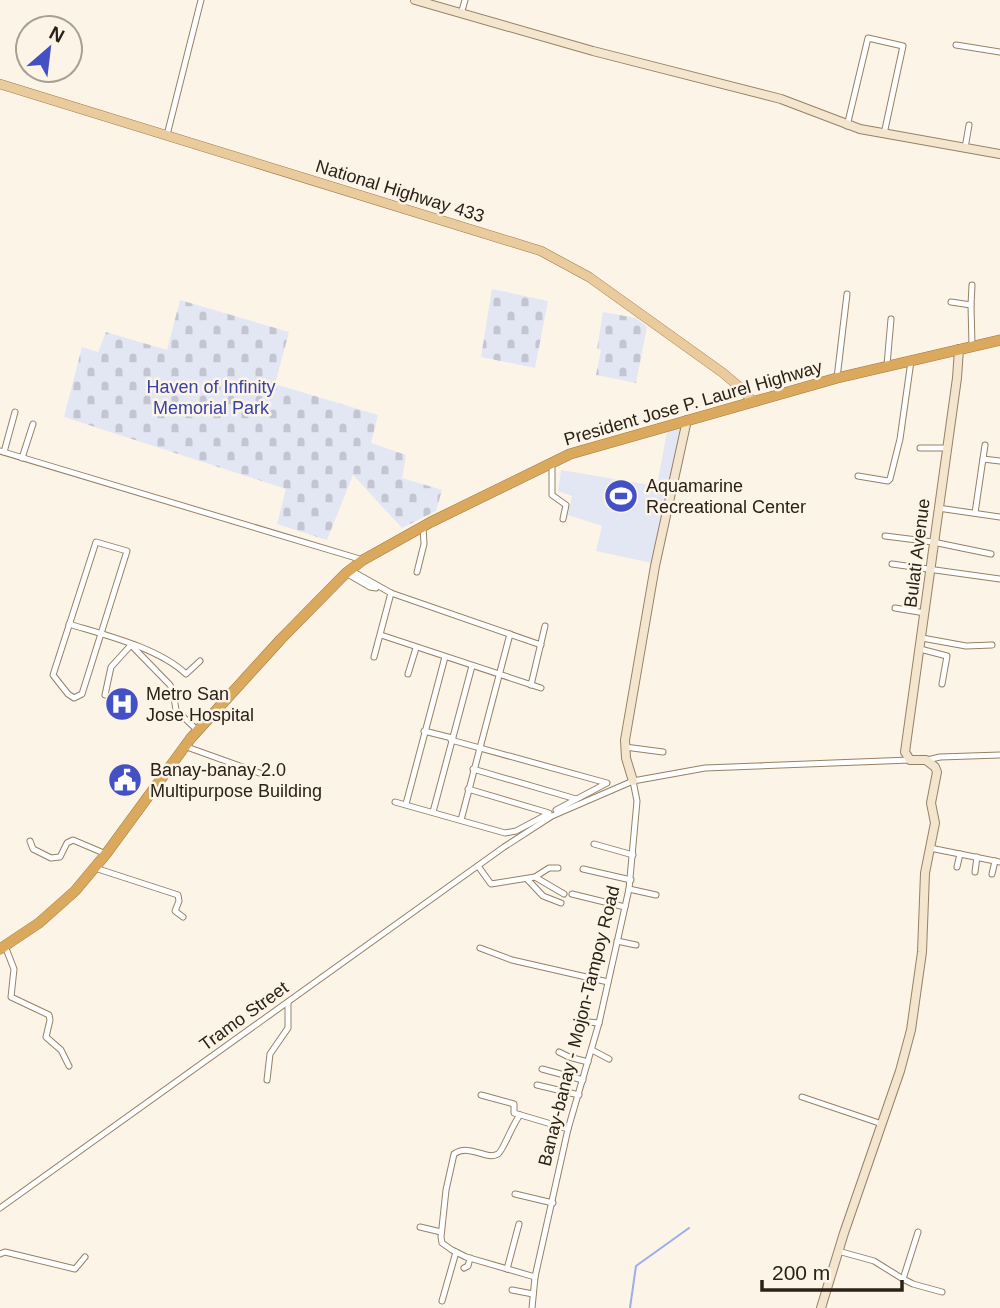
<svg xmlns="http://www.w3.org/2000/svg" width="1000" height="1308" viewBox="0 0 1000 1308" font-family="Helvetica,sans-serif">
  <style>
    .cemetery { fill: url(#cemetery-stones) }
    .park { fill: #e3e7f4 }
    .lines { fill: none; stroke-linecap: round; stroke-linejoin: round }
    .stream { stroke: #9bacf0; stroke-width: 2 }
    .street-casing { stroke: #958166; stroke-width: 7 }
    .secondary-casing { stroke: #958166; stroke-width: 10 }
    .primary-casing { stroke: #9d7a45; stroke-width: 10 }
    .highway-casing { stroke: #9d7a45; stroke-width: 11 }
    .street { stroke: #fff; stroke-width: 5 }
    .secondary { stroke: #f4e5cf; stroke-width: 8 }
    .primary { stroke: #e9cb9e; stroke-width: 9 }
    .highway { stroke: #dba95e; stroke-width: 10 }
    .labels { text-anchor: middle; stroke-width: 5; stroke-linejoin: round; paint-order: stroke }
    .street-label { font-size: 18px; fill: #2a2217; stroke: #fdf4e8 }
    .park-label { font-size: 18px; fill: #3844a4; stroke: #fdf4e8 }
    .poi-label { font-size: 18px; fill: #2a2217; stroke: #fdf4e8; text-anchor: start }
  </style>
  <defs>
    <pattern id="cemetery-stones" width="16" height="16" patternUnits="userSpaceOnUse" patternTransform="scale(1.75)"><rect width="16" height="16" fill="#e3e7f4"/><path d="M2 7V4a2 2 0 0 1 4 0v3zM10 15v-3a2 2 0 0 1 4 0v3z" fill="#c3c6d0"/></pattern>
  </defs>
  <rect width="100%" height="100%" fill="#fdf4e8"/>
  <!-- cemetery -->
  <g class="cemetery">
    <polygon points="492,289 548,301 535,368 481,357"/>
    <polygon points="180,300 289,332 275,384 378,415 371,443 406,455 402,478 442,490 436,511 402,528 353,475 327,540 277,524 286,489 64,417 82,347 98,352 106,332 167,350"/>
    <polygon points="603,312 636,318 647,327 636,383 596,375 601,350 597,349"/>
  </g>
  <!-- park -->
  <polygon class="park" points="684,427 656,564 596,551 602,526 568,515 572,496 558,491 561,470 657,486 667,431"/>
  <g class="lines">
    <!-- stream -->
    <polyline class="stream" points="630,1308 636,1266 689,1228"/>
    <!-- street casing -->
    <g class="street-casing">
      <g id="street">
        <polyline points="461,14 465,0"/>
        <polyline points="956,45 1000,52"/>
        <polyline points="847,126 868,38 903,46 884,134"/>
        <polyline points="167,135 201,0"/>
        <polyline points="965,148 969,125"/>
        <polyline points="951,302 971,305 972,346"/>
        <polyline points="971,305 972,285"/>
        <polyline points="887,365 891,319"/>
        <polyline points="837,378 847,294"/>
        <polyline points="920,448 946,448"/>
        <polyline points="0,451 363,560"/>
        <polyline points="4,452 15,412"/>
        <polyline points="22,458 33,424"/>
        <polyline points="983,459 1000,461"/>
        <polyline points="552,461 552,495 566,505 563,519"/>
        <polyline points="858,476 888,481 890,479 900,439 911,361"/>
        <polyline points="938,508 1000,517"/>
        <polyline points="975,513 985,445"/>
        <polyline points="885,536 933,542 991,554"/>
        <polygon points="96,542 127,551 82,694 74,698 68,694 53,675"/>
        <polyline points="892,564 1000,579"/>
        <polyline points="350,570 391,593 541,645"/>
        <polyline points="417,572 424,544 423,527"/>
        <polyline points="346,573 370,587 376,588"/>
        <polyline points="895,608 925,613"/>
        <path d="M69,624c36,11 90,24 117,50l14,-13"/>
        <polyline points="381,635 541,688"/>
        <polyline points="922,638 966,646 992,645"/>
        <polyline points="133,647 170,685 173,691 176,710 197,730"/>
        <polyline points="920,649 947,656 942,684"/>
        <polyline points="374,657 391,593"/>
        <polyline points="408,674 416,648"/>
        <polyline points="531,685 545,626"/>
        <polyline points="105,695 111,667 131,645"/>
        <polyline points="424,731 452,738"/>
        <polyline points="451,740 607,783 556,810"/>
        <polyline points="184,746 265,775"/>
        <polyline points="625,747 663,752"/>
        <polyline points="927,760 940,757 1000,755"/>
        <polyline points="473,769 576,799"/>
        <polyline points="468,789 549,813"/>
        <polyline points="395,802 505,833 516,831 548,814"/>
        <polyline points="406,804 445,657"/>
        <polyline points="433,812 472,666"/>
        <polyline points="461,820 510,634"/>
        <polyline points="30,841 33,849 51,858 60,857 67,843 73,840 106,854"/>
        <polyline points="594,844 633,855"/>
        <polyline points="930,848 1000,862"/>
        <polyline points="478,866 491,884 535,877 549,868 558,868"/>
        <polyline points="957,867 960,854"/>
        <polyline points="95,868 178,895 179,901 175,911 183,917"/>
        <polyline points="583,869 631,880"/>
        <polyline points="975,872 977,857"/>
        <polyline points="992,874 995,861"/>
        <polyline points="535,877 564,894"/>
        <polyline points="527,879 543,896 561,903"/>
        <polyline points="629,889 656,895"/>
        <polyline points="572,894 625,907"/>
        <polyline points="617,941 636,945"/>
        <polyline points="5,946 14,969 11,997 49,1015 50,1020 46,1037 61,1050 69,1066"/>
        <polyline points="480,948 512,960 608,982"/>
        <polyline points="578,1021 599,1023"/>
        <polyline points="592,1050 609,1059"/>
        <polyline points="559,1052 569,1057 588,1062"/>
        <polyline points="542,1069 583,1080"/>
        <polyline points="267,1080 270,1054 288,1028 288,1002"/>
        <polyline points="537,1085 579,1095"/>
        <polyline points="481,1095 514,1104 514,1113 568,1129"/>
        <polyline points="802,1097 882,1124"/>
        <path d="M520,1115c-7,8 -17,36 -22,39 -12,7 -28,-11 -44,0l-8,36 -5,47 1,6 10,7 14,7 69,20"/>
        <polyline points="515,1194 553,1203"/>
        <polyline points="0,1208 504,847 552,816 633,781 705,768 910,760"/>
        <polyline points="420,1227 441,1232"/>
        <polyline points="838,1251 874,1261 903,1279 918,1232"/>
        <polyline points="0,1254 5,1252 75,1269 85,1257"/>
        <polyline points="464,1268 468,1266 470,1258"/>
        <polyline points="507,1269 519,1224"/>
        <polyline points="903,1279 913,1284 942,1292"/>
        <polyline points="512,1290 533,1294"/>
        <polyline points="442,1301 456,1252"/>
        <polyline points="532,1308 535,1277 568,1129 599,1023 629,889 637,801 633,781"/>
      </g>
    </g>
    <!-- secondary casing -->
    <g class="secondary-casing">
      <g id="secondary">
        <polyline points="415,0 593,51 781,99 860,129 1000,154"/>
        <polyline points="633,781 626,758 625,740 655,566 687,420"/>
        <polyline points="821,1308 844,1233 900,1071 911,1030 922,952 925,873 935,823 931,803 937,772 935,767 926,760 910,760 905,752 957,378 959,349"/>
      </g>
    </g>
    <!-- primary casing -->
    <g class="primary-casing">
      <polyline id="primary" points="0,84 541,251 589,277 723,373 743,390 752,401"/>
    </g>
    <!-- highway casing -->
    <g class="highway-casing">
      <polyline id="highway" points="0,949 39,923 75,891 106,854 191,738 281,639 346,573 363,560 431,522 570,454 837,378 1000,340"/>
    </g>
    <!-- street -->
    <use href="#street" class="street"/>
    <!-- secondary -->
    <use href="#secondary" class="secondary"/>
    <!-- primary -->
    <use href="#primary" class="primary"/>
    <!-- highway -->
    <use href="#highway" class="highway"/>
  </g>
  <!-- icons -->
  <defs>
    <g id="stadium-disc" transform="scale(1.75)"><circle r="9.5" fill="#4451c5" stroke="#fdf4e8"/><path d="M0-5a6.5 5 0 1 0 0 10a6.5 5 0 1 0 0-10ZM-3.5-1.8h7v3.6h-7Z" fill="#fff"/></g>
    <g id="hospital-disc" transform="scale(1.75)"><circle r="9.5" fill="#4451c5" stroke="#fdf4e8"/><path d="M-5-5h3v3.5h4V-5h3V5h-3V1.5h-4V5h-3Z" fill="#fff"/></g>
    <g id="civic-disc" transform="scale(1.75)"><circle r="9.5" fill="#4451c5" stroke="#fdf4e8"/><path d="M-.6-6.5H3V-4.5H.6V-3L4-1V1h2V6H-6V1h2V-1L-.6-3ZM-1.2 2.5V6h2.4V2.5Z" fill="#fff"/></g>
  </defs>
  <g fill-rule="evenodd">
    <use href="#stadium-disc" x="621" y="496"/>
    <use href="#hospital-disc" x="122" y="704"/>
    <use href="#civic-disc" x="125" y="780"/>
  </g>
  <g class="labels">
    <!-- street labels -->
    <g class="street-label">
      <text transform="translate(400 191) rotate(17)" y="6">National Highway 433</text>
      <text transform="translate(693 403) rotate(-16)" y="6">President Jose P. Laurel Highway</text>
      <text transform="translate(917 553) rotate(-83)" y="6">Bulati Avenue</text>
      <text transform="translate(244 1016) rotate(-36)" y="6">Tramo Street</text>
      <text transform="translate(579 1026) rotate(-76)" y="6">Banay-banay - Mojon-Tampoy Road</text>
    </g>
    <!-- park labels -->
    <g class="park-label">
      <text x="211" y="393">Haven of Infinity<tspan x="211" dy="21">Memorial Park</tspan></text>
    </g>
    <!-- poi labels -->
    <g class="poi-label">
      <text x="646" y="492">Aquamarine<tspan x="646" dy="21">Recreational Center</tspan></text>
      <text x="146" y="700">Metro San<tspan x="146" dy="21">Jose Hospital</tspan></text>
      <text x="150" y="776">Banay-banay 2.0<tspan x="150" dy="21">Multipurpose Building</tspan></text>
    </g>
  </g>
  <!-- north arrow -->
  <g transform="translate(49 49) rotate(28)"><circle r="33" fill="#fdf4e8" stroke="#a9a094" stroke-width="2"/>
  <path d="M0-5L12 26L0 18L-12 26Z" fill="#4451c5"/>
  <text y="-10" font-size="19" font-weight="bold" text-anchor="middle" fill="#2a2217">N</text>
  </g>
  <!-- scale -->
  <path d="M762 1280v10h140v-10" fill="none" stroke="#2a2217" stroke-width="3.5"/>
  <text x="772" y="1280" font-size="21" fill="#2a2217" stroke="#fdf4e8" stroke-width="5" paint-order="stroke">200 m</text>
</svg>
